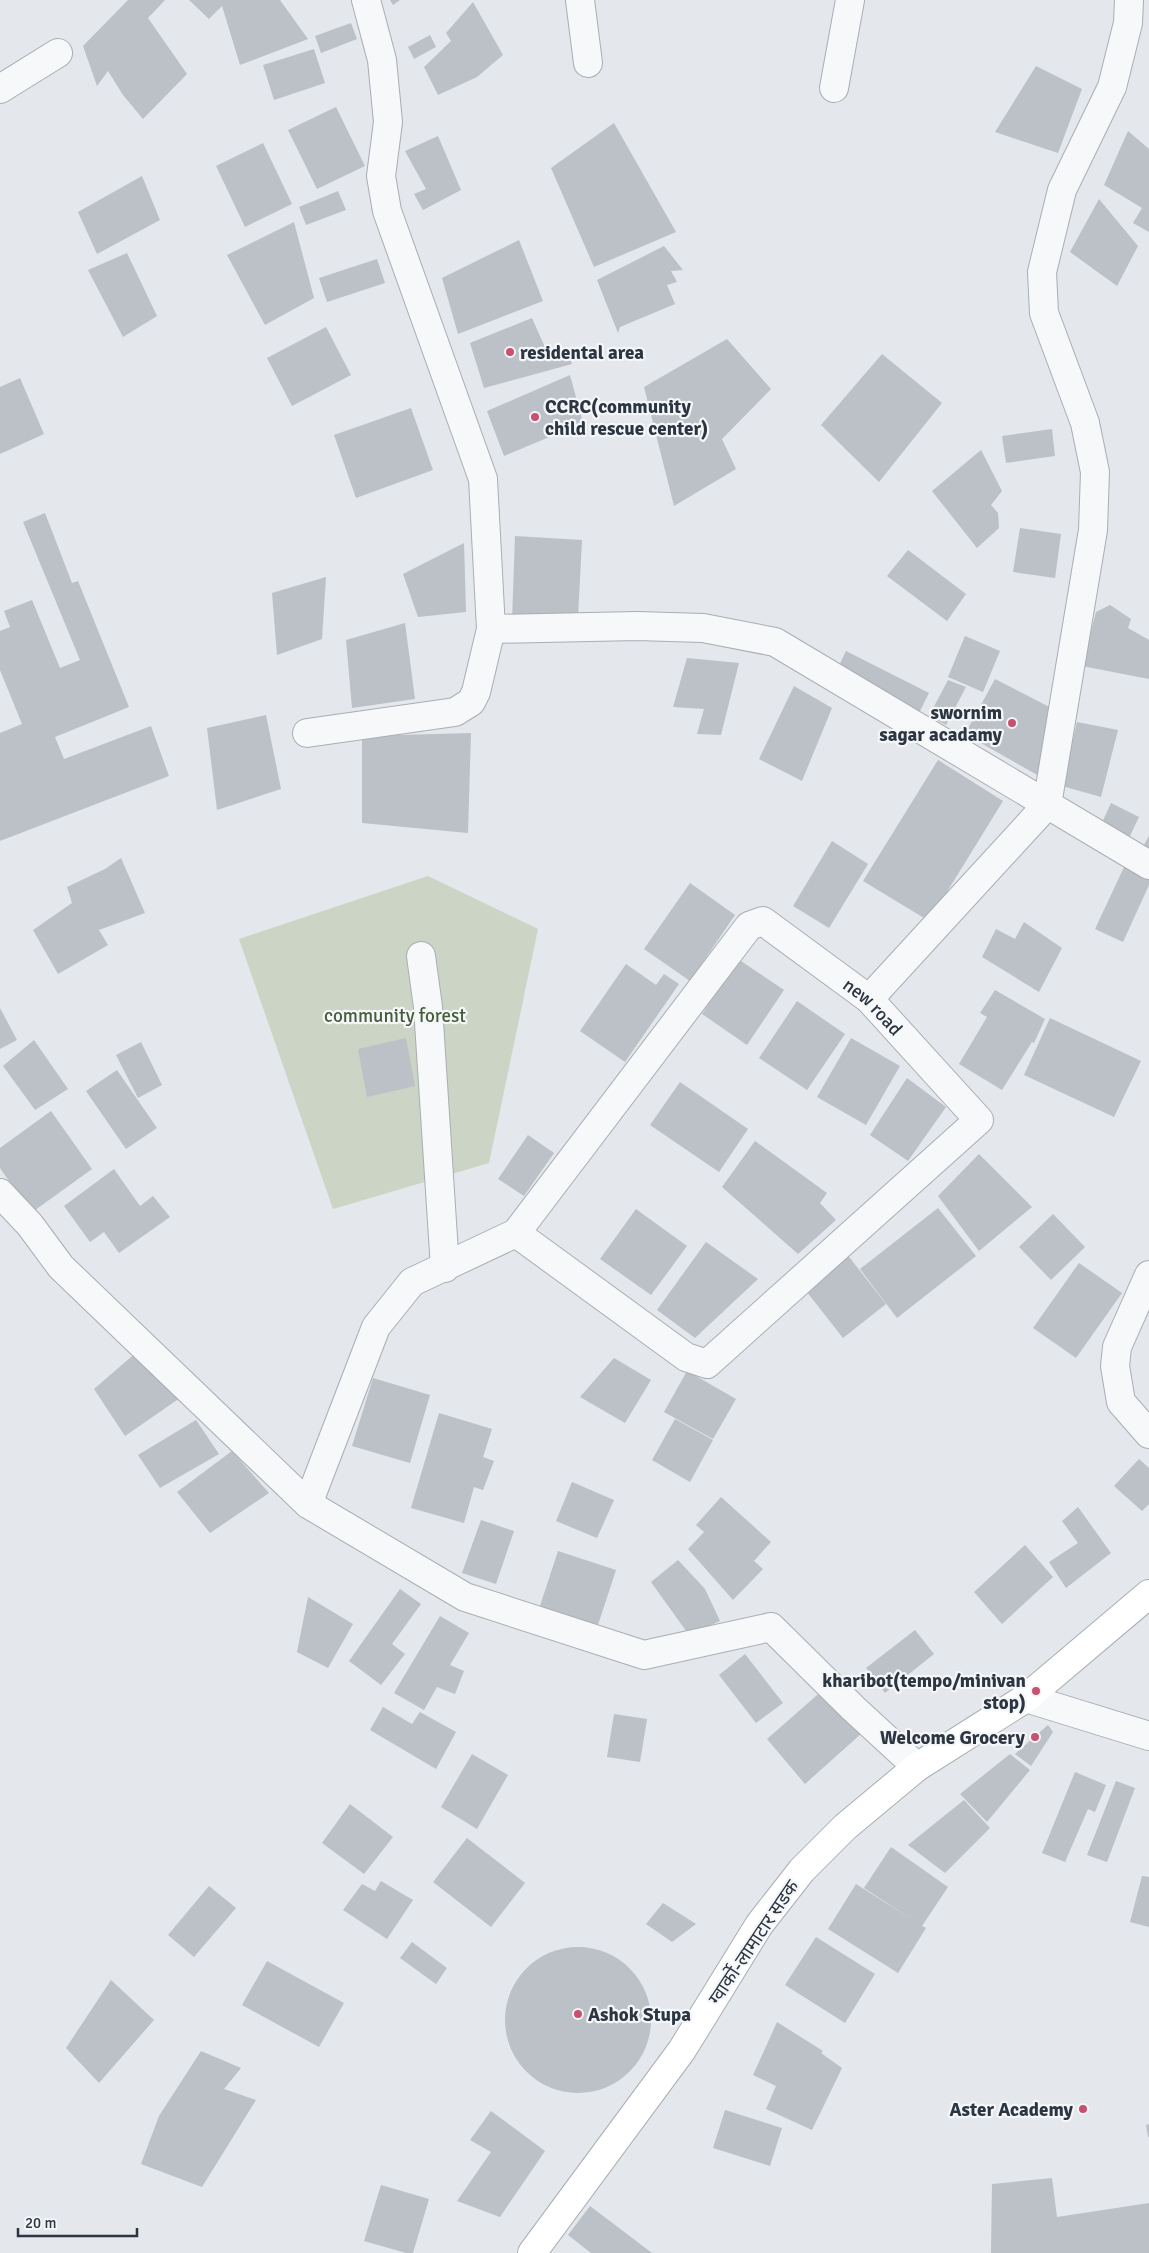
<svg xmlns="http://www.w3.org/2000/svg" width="1149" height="2253" viewBox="0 0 1149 2253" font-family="Signika,'Noto Sans Devanagari',sans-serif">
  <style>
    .green { fill: #cbd4c5 }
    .building { fill: #bbc1c7 }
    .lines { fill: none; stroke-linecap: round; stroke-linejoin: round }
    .minor-casing { stroke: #a9aeb5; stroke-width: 30 }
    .secondary-casing { stroke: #a9aeb5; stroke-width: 30 }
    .minor { stroke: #f6f8f9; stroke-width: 28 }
    .secondary { stroke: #fff; stroke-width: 28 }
    .poi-dot { fill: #c7516e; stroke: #f4f6f8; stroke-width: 2 }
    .labels { text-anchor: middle; stroke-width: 4.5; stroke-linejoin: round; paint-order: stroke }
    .poi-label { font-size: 19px; font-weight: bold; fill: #2c3642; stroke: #f4f6f8; text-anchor: end }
    .street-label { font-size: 19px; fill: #2c3642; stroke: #f4f6f8 }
    .park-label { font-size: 19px; fill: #445d3a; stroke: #f4f6f8 }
  </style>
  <rect width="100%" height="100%" fill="#e4e7eb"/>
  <!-- green -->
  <polygon class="green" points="428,876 538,929 489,1163 333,1209 239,939"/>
  <!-- building -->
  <g class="building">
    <polygon points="128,0 165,0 148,18 187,74 143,119 123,95 108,71 97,86 83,46"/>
    <polygon points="189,0 280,0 308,39 240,65 222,6 209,19"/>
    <polygon points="390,0 400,0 393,5"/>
    <polygon points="473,2 503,55 477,77 438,95 424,67 451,41 446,33"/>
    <polygon points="351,23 357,39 321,53 315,36"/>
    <polygon points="430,35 436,47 414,59 408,47"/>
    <polygon points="314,49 325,83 274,100 263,65"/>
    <polygon points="1036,66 1082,89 1058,153 995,132"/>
    <polygon points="336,107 365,166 317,189 288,130"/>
    <polygon points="614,123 676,232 594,267 551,168"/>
    <polygon points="1128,131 1149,149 1149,232 1133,223 1142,208 1104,185"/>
    <polygon points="438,136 461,190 423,210 414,194 426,189 405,151"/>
    <polygon points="263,143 292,204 245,227 216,166"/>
    <polygon points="142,176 160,220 97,254 78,212"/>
    <polygon points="338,191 346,210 306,225 299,207"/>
    <polygon points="1099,199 1138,246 1117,286 1070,252"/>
    <polygon points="294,222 314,298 265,325 227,255"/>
    <polygon points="519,240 543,301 458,334 442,278"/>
    <polygon points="664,246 683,270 671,271 677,282 667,285 675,304 620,327 618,333 597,280"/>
    <polygon points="127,253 157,316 123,337 88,270"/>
    <polygon points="377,259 385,283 327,302 319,278"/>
    <polygon points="532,318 548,354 567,349 572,364 484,388 470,343"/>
    <polygon points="326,327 351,375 292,406 267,358"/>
    <polygon points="727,339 771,389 722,439 736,469 674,506 644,387"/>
    <polygon points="882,354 942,403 879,482 821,425"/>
    <polygon points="570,375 583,423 504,456 487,411"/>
    <polygon points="20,378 44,434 0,454 0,387"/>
    <polygon points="411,408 433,470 356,498 334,435"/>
    <polygon points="1052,429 1055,456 1006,463 1002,436"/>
    <polygon points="981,450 1002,491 991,505 998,513 999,528 977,548 932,491"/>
    <polygon points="45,513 72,583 78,581 129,707 55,737 64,759 151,726 169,776 0,841 0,733 22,724 0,670 0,631 10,627 4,611 32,600 60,668 80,660 23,522"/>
    <polygon points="1020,528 1061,534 1055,578 1013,572"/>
    <polygon points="515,536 582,540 578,617 512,621"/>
    <polygon points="464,543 466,612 418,617 403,574"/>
    <polygon points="908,550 966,594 947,621 887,576"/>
    <polygon points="326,577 322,639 277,655 272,593"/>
    <polygon points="1110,605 1131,619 1128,628 1149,640 1149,679 1082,666 1096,612"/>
    <polygon points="405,623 415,699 352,708 346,640"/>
    <polygon points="965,636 1000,651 983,692 948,677"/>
    <polygon points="846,651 929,693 919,713 836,672"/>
    <polygon points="687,658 739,663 721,735 697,734 704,709 673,707"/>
    <polygon points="995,679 1059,712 1043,741 1053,747 1039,776 965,734"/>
    <polygon points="948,680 966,687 946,725 929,716"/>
    <polygon points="794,686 832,708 802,781 759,759"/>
    <polygon points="266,715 281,789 217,810 207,728"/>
    <polygon points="1077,722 1118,730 1101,797 1062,786"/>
    <polygon points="471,733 468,833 362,823 362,736"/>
    <polygon points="938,760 1003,801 929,921 863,881"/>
    <polygon points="1111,803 1139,817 1128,840 1100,827"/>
    <polygon points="1149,836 1149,855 1141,850"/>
    <polygon points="832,841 868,864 829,928 793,906"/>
    <polygon points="121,858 145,913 99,930 108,945 58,974 33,930 72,903 67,887 105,869"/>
    <polygon points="1125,865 1149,876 1149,885 1123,942 1095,929"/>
    <polygon points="690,883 735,915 690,981 644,949"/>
    <polygon points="1024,922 1062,948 1039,992 982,957 996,929 1015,939"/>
    <polygon points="738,959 784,990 747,1045 702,1014"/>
    <polygon points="626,964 656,985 664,974 679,984 625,1062 580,1031"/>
    <polygon points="995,990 1045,1019 1034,1043 1032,1042 1002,1090 959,1064 987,1017 980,1013"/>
    <polygon points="797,1001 845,1034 807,1090 759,1058"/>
    <polygon points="0,1008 17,1040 0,1049"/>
    <polygon points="1050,1018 1141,1061 1114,1117 1024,1075"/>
    <polygon points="406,1038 415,1086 367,1097 358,1049"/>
    <polygon points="851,1038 900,1066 866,1125 817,1097"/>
    <polygon points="34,1040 68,1089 35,1110 3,1066"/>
    <polygon points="141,1042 162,1085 138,1098 116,1055"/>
    <polygon points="117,1070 157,1128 126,1149 86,1091"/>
    <polygon points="907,1078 946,1107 908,1161 870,1135"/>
    <polygon points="680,1082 748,1129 719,1172 650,1125"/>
    <polygon points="51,1111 92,1169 31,1213 0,1168 0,1148"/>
    <polygon points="528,1135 554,1153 524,1196 498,1179"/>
    <polygon points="755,1141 827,1193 820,1203 836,1220 798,1254 722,1187"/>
    <polygon points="979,1154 1032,1207 979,1251 938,1196"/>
    <polygon points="114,1169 140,1206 153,1196 170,1217 119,1253 104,1232 90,1242 64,1206"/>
    <polygon points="938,1208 976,1256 897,1318 860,1269"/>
    <polygon points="636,1209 687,1246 651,1295 600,1259"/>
    <polygon points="1053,1214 1085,1247 1051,1280 1019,1247"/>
    <polygon points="706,1242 758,1279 695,1338 657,1310"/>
    <polygon points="846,1253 886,1304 843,1338 803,1287"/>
    <polygon points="1079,1263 1122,1293 1076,1358 1033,1328"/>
    <polygon points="138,1351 180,1398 125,1436 94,1389"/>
    <polygon points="614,1358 651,1380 625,1423 580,1397"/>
    <polygon points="687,1371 736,1399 713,1439 664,1412"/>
    <polygon points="373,1378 430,1395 410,1463 352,1446"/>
    <polygon points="439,1413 492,1429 483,1457 494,1461 483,1490 474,1487 464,1523 411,1508"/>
    <polygon points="675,1419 713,1440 690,1482 652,1460"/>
    <polygon points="196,1420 219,1454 160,1488 138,1455"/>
    <polygon points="232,1451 269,1493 210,1533 177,1492"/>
    <polygon points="1139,1459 1149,1468 1149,1504 1142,1511 1114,1486"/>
    <polygon points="572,1482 614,1500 597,1538 556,1521"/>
    <polygon points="721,1497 771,1542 754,1561 763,1569 733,1600 688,1549 704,1532 696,1525"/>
    <polygon points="1078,1507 1111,1553 1066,1588 1049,1562 1078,1543 1062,1521"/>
    <polygon points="481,1520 514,1531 496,1584 462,1573"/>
    <polygon points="1025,1545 1053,1577 1002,1624 974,1592"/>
    <polygon points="558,1551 616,1570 597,1628 539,1609"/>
    <polygon points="678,1560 705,1589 720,1621 689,1635 651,1582"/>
    <polygon points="400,1589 421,1604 392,1644 405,1654 381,1685 349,1661"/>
    <polygon points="308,1597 353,1624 328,1668 297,1652"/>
    <polygon points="440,1616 469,1633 450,1665 464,1671 455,1694 437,1687 424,1710 394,1693"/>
    <polygon points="915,1630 934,1654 885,1693 866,1668"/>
    <polygon points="745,1654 783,1703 756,1723 719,1675"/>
    <polygon points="824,1689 862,1733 805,1784 767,1739"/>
    <polygon points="383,1707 412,1724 420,1712 456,1732 436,1769 370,1730"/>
    <polygon points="614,1714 647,1719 640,1762 607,1757"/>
    <polygon points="1048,1725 1053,1732 1031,1766 1015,1754"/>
    <polygon points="472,1754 508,1775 477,1829 441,1807"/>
    <polygon points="1010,1754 1030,1770 987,1822 960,1794"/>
    <polygon points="1075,1772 1106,1785 1095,1812 1088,1809 1065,1862 1042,1853"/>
    <polygon points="1116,1781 1135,1788 1107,1862 1087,1855"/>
    <polygon points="964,1800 990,1828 945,1873 908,1845"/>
    <polygon points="350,1804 393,1837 364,1874 322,1843"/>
    <polygon points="467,1838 525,1883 491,1927 433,1882"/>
    <polygon points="891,1847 948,1887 922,1926 926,1928 898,1973 828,1929 856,1884 913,1920 864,1888"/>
    <polygon points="1142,1876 1149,1877 1149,1927 1130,1922"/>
    <polygon points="381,1881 413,1900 387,1939 343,1910 362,1884 375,1891"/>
    <polygon points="209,1886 236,1908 194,1957 168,1935"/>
    <polygon points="663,1903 696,1924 672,1942 646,1924"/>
    <polygon points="816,1937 875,1974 845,2023 785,1985"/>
    <polygon points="412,1942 447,1968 436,1984 400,1958"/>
    <circle cx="578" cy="2020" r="73"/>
    <polygon points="267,1961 344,2003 319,2047 242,2005"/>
    <polygon points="111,1980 154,2020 99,2083 66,2048"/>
    <polygon points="777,2022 823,2051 821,2053 842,2068 812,2130 766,2109 776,2086 753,2075"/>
    <polygon points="201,2051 241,2068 224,2089 256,2100 202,2187 141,2164 159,2116"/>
    <polygon points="725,2110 782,2128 770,2166 713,2148"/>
    <polygon points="491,2111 545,2151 500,2217 457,2201 491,2152 470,2140"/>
    <polygon points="1149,2124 1149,2137 1148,2137 1146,2125"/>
    <polygon points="1052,2178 1057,2217 1149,2203 1149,2253 991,2253 992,2184"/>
    <polygon points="381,2185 429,2199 413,2253 406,2253 364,2241"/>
    <polygon points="590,2206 652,2253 591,2253 568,2235"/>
  </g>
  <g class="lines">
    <!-- minor casing -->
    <g class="minor-casing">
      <g id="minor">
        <polyline points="580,0 588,63"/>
        <polyline points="834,88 850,0"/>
        <polyline points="0,89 58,53"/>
        <polyline points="491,629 637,626 703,628 775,642 1149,865"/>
        <polyline points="307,733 455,712 471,702 476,692 491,629 483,479 387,211 381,176 388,122 382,60 366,0"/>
        <polyline points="421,956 428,1007 445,1268"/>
        <polyline points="869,999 1047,805 1093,530 1095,472 1085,423 1044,313 1042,272 1062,190 1112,87 1128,23 1129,0"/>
        <polyline points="0,1193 30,1225 61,1267 308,1504 465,1597 644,1655 771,1627 853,1708 917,1767"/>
        <polyline points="1149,1275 1117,1347 1115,1366 1121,1402 1149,1434"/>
        <path id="s1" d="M308,1504l68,-177 36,-45 104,-49 233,-307 14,-5 106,78 110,121 -272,244 -21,-7 -170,-124"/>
        <polyline points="1026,1698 1149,1736"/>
      </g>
    </g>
    <!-- secondary casing -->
    <g class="secondary-casing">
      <polyline id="secondary" points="532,2253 682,2050 759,1925 802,1870 845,1827 917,1767 1026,1698 1149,1594"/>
    </g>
    <!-- minor -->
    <use href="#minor" class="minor"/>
    <!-- secondary -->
    <use href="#secondary" class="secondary"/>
  </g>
  <!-- markers -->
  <g class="poi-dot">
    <circle cx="510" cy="352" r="5"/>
    <circle cx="535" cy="417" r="5"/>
    <circle cx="1012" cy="723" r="5"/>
    <circle cx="1036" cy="1691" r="5"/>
    <circle cx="1035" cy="1737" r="5"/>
    <circle cx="578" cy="2014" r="5"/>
    <circle cx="1083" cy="2109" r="5"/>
  </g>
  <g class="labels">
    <!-- poi labels -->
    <g class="poi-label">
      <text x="520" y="359" text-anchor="start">residental area</text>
      <text x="545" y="413" text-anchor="start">CCRC(community<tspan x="545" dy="22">child rescue center)</tspan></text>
      <text x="1002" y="719">swornim<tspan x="1002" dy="22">sagar acadamy</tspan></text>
      <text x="1026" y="1687">kharibot(tempo/minivan<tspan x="1026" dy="22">stop)</tspan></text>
      <text x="1025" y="1744">Welcome Grocery</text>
      <text x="588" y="2021" text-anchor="start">Ashok Stupa</text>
      <text x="1073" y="2116">Aster Academy</text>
    </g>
    <!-- street labels -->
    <g class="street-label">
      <text dy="7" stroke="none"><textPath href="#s1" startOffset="902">new road</textPath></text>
      <text transform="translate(753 1942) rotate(-56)" y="7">ग्वार्को-लामाटार सडक</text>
    </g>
    <!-- park labels -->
    <g class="park-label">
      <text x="395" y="1022">community forest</text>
    </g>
  </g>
  <!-- scale -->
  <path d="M18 2228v8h119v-8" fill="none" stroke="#2c3642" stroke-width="2.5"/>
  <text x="25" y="2228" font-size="15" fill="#2c3642" stroke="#f4f6f8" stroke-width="4" paint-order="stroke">20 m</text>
</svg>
